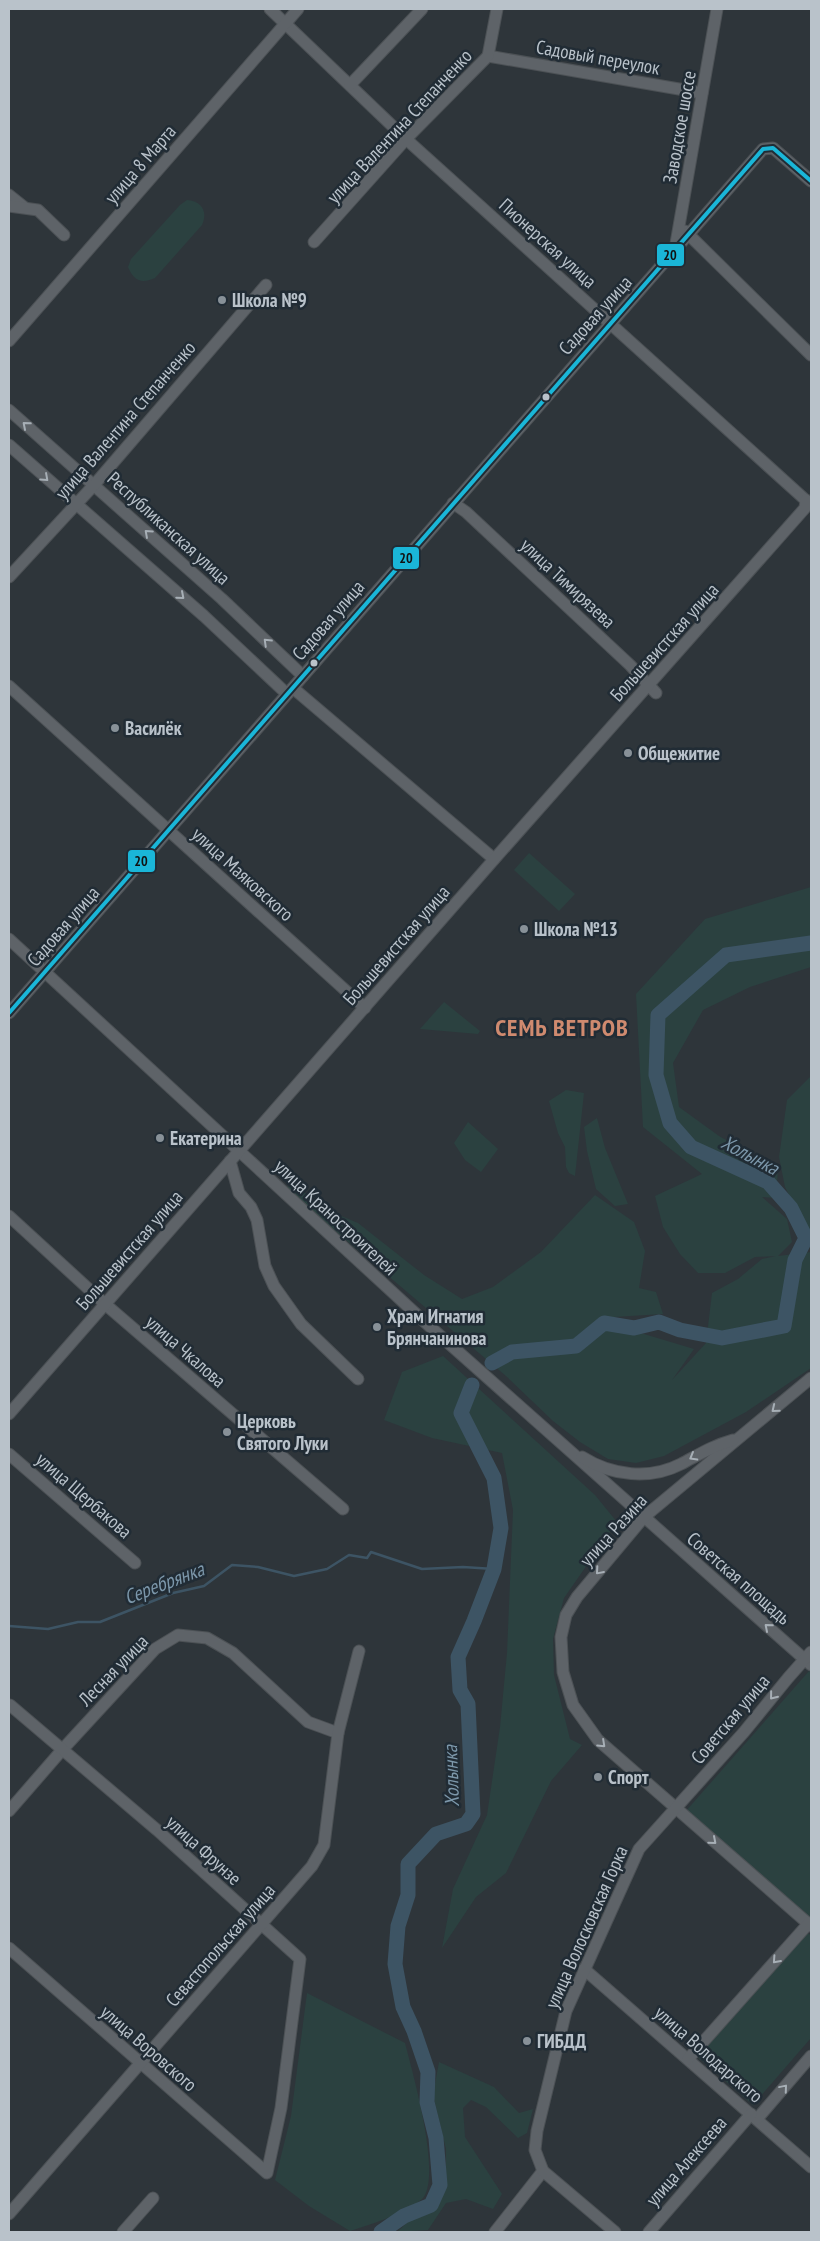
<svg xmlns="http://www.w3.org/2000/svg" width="820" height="2241" viewBox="0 0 820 2241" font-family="'PT Sans Narrow',sans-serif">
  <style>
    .green { fill: #2b4140 }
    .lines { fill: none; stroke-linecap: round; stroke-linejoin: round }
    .stream { stroke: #3d5464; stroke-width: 2.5 }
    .river { stroke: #3d5464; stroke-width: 15 }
    .minor-casing { stroke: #4c5155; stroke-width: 13 }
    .minor { stroke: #5e6368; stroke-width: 11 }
    .bus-1-casing { stroke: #212c35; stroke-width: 8 }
    .bus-1 { stroke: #1ab6d8; stroke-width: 4 }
    .oneway { stroke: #a7afb6 }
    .poi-dot { fill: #889198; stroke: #212c35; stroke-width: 2 }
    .bus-dot { fill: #b9c2ca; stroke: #212c35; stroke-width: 2 }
    .labels { text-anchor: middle; stroke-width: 5; stroke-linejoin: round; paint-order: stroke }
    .street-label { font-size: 19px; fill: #b9c2ca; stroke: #212c35 }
    .poi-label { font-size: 19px; font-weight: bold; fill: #b9c2ca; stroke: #212c35; text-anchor: start }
    .water-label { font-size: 20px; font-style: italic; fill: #7c97aa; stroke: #212c35 }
    .district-label { font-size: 24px; font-weight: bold; letter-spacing: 1px; fill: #cf8a6f; stroke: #212c35 }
    .line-badge { stroke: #212c35; stroke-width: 2 }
    .pale-badge-label { font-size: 14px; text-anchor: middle; font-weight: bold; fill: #111 }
  </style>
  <rect width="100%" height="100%" fill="#2e353a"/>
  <!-- green -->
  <g class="green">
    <path d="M187,200c15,1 21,12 15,25l-47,53c-14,6 -21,3 -27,-11l3,-8 49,-54z"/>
    <polygon points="529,853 575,894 559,911 514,870"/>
    <polygon points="811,887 811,967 750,987 703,1010 673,1063 679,1107 719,1136 778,1169 776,1198 762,1197 787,1219 792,1242 778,1256 811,1252 811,1368 746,1412 664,1456 636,1463 608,1459 580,1442 553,1421 506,1376 280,1184 301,1190 334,1213 358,1223 424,1275 462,1299 493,1287 541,1252 595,1195 634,1222 645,1251 639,1288 656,1292 663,1314 614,1317 583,1332 573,1350 604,1327 644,1334 694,1349 672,1380 706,1343 712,1293 738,1279 762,1259 776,1256 755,1257 725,1273 698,1273 680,1254 663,1227 655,1196 702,1174 643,1127 636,994 705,919"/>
    <polygon points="444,1002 480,1031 478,1034 420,1029"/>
    <polygon points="811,1076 811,1250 808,1232 785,1187 779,1157 787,1100"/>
    <polygon points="566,1090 584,1093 575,1176 569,1173 566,1167 565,1147 558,1133 549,1101"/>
    <polygon points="597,1118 605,1148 628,1204 615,1206 596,1189 587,1151 584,1127"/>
    <polygon points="468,1122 498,1149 481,1172 465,1160 454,1143"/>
    <polygon points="443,1356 595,1495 617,1522 564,1598 553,1639 554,1675 570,1739 582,1745 551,1781 506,1873 476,1897 442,1948 453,1889 487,1815 500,1727 507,1653 513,1510 502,1453 432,1438 384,1420 402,1372"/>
    <polygon points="809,1671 811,1673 811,1918 685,1812"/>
    <polygon points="807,1932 811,1936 811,2038 753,2105 698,2057"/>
    <path d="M307,1993l98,50c7,28 39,138 16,157 -19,15 -49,24 -71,31l-41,-25 -34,-26 16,-64z"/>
    <polygon points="439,2062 494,2087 519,2113 533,2109 527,2133 518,2138 486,2107 471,2100 463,2108 465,2137 502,2194 493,2209 466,2199 446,2203 428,2230 397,2232 412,2218 437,2206 446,2180 446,2149 433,2095"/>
  </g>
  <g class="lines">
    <!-- stream -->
    <polyline class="stream" points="9,1626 48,1629 78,1622 100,1622 173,1593 204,1586 232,1565 258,1567 294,1576 327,1569 349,1555 367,1558 371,1552 422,1569 463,1567 494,1569"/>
    <!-- river -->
    <g class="river">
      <polyline points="492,1363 512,1352 576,1346 604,1323 634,1328 659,1322 680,1330 722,1338 784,1326 795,1260 806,1238 791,1208 768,1182 691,1147 670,1123 656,1075 658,1015 726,955 811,943"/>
      <polyline points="381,2232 404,2216 431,2205 440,2185 436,2138 427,2102 428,2072 414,2031 403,2007 395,1964 398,1926 408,1895 408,1864 436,1834 466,1824 473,1814 468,1704 460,1690 458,1657 474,1621 494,1569 501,1528 494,1478 461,1413 472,1385"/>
    </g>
    <!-- minor casing -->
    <g class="minor-casing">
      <g id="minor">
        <polyline points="270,9 406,139 810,504"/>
        <polyline points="488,56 702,93"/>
        <polyline points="488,56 497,9"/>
        <polyline points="350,85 422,9"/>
        <polyline points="9,195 24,207"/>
        <polyline points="9,206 38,210 64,235"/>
        <polyline points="685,231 811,355"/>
        <polyline points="314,242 406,139 488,56"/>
        <polyline points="675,249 717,9"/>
        <polyline points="9,341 298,9"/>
        <polyline points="9,410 222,599 303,676"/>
        <polyline points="9,445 204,616 287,694"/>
        <polyline points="453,503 466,512 630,665 656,693"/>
        <polyline points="9,577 94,485 266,285"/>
        <polyline points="9,686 365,1008"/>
        <polyline points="293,688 494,859"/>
        <polyline points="9,939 427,1324 811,1665"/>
        <polyline points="9,1013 763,149 773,148 811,181"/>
        <polyline points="230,1161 239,1193 251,1207 257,1220 265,1266 274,1286 301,1324 358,1379"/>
        <polyline points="9,1216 105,1304 343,1509"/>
        <polyline points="811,1378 644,1517 577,1597 566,1615 561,1637 563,1672 573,1705 598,1740 811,1926"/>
        <polyline points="9,1414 497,856 805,508 806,500"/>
        <polyline points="9,1454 135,1563"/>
        <path d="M582,1457c30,19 68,23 99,7 19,-10 31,-18 52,-24"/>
        <polyline points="9,1811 62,1750 155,1649 178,1635 207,1638 233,1653 308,1722 338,1733"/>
        <polyline points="9,1948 267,2173 281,2108 300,1959 157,1830 10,1705"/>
        <polyline points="584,1969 811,2167"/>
        <polyline points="688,2059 809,1923"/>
        <polyline points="757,2119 811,2056"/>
        <polyline points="9,2214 312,1866 324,1845 338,1733 359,1651"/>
        <polyline points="123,2232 153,2198"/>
        <polyline points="495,2232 543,2171"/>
        <polyline points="615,2232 543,2171 535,2150 537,2131 566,2011 639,1849 744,1732 788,1678 811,1652"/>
        <polyline points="649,2232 751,2114"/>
      </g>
    </g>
    <!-- minor -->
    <use href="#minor" class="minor"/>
    <!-- bus-1 casing -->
    <g class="bus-1-casing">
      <polyline id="bus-1" points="9,1013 763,149 773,148 811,181"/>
    </g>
    <!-- bus-1 -->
    <use href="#bus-1" class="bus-1"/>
  </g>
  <!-- one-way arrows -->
  <defs><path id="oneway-chevron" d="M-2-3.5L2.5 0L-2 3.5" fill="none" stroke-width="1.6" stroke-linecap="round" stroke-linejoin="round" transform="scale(1.25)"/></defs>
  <g class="oneway">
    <use href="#oneway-chevron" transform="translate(26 425) rotate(-139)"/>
    <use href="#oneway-chevron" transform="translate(45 478) rotate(42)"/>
    <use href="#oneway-chevron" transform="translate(148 533) rotate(-138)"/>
    <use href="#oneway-chevron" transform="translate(181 596) rotate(41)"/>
    <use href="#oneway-chevron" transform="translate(267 642) rotate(-136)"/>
    <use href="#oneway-chevron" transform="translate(775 1409) rotate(141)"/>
    <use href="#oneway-chevron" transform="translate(693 1457) rotate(150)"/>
    <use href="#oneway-chevron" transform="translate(599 1571) rotate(131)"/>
    <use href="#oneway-chevron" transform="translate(768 1627) rotate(-139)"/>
    <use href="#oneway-chevron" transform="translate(773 1696) rotate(129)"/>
    <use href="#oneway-chevron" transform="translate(602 1744) rotate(43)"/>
    <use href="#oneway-chevron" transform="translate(713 1841) rotate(41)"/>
    <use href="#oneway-chevron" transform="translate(776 1960) rotate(132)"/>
    <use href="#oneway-chevron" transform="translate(784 2088) rotate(-50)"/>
  </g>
  <!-- markers -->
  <g class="poi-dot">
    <circle cx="222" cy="300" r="5"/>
    <circle cx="115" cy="728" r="5"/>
    <circle cx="628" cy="753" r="5"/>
    <circle cx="524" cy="929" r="5"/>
    <circle cx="160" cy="1138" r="5"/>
    <circle cx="377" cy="1327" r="5"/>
    <circle cx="227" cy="1432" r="5"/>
    <circle cx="598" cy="1777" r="5"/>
    <circle cx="527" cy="2041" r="5"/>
  </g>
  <g class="bus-dot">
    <circle cx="546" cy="397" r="4.5"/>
    <circle cx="314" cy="663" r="4.5"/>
  </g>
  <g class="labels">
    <!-- street labels -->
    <g class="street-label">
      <text transform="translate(598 57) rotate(10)" y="7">Садовый переулок</text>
      <text transform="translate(399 126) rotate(-47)" y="7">улица Валентина Степанченко</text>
      <text transform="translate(679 127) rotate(-80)" y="7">Заводское шоссе</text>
      <text transform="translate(140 164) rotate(-49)" y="7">улица 8 Марта</text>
      <text transform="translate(548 243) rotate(42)" y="7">Пионерская улица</text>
      <text transform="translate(595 315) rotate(-48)" y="7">Садовая улица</text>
      <text transform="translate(125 420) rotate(-49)" y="7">улица Валентина Степанченко</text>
      <text transform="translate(169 528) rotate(42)" y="7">Республиканская улица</text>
      <text transform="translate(568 583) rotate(43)" y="7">улица Тимирязева</text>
      <text transform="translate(328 620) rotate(-49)" y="7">Садовая улица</text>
      <text transform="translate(664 642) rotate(-48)" y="7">Большевистская улица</text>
      <text transform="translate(243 874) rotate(42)" y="7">улица Маяковского</text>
      <text transform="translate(63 926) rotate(-49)" y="7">Садовая улица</text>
      <text transform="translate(396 945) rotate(-49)" y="7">Большевистская улица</text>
      <text transform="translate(336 1217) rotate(43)" y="7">улица Краностроителей</text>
      <text transform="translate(129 1250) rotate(-49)" y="7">Большевистская улица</text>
      <text transform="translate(186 1351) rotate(41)" y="7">улица Чкалова</text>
      <text transform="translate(84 1495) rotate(41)" y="7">улица Щербакова</text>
      <text transform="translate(613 1530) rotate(-48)" y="7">улица Разина</text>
      <text transform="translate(739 1578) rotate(41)" y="7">Советская площадь</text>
      <text transform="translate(113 1670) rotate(-46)" y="7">Лесная улица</text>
      <text transform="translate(730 1719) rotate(-50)" y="7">Советская улица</text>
      <text transform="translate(204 1850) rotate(42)" y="7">улица Фрунзе</text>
      <text transform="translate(586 1927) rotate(-66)" y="7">улица Волосковская Горка</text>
      <text transform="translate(220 1945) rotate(-49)" y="7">Севастопольская улица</text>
      <text transform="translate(149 2048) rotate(41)" y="7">улица Воровского</text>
      <text transform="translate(709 2054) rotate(41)" y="7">улица Володарского</text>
      <text transform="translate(686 2161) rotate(-49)" y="7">улица Алексеева</text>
    </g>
    <!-- poi labels -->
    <g class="poi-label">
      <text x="232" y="307">Школа №9</text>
      <text x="125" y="735">Василёк</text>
      <text x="638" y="760">Общежитие</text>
      <text x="534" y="936">Школа №13</text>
      <text x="170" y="1145">Екатерина</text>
      <text x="387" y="1323">Храм Игнатия<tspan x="387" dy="22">Брянчанинова</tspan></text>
      <text x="237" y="1428">Церковь<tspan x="237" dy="22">Святого Луки</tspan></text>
      <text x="608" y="1784">Спорт</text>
      <text x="537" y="2048">ГИБДД</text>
    </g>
    <!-- water labels -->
    <g class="water-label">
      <text transform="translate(750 1155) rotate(28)" y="7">Холынка</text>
      <text transform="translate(164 1583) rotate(-21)" y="7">Серебрянка</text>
      <text transform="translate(451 1776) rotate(-92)" y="7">Холынка</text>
    </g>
    <!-- district labels -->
    <g class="district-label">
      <text x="562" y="1036">СЕМЬ ВЕТРОВ</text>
    </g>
  </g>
  <g class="line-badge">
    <rect x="656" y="243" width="29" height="24" rx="5" fill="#1ab6d8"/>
    <rect x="392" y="546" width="28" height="24" rx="5" fill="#1ab6d8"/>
    <rect x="127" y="849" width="29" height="24" rx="5" fill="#1ab6d8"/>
  </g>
  <g class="pale-badge-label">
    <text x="670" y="260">20</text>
    <text x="406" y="563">20</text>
    <text x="141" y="866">20</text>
  </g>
  <!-- border -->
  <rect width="820" height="2241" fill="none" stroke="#b9c2ca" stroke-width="20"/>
</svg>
